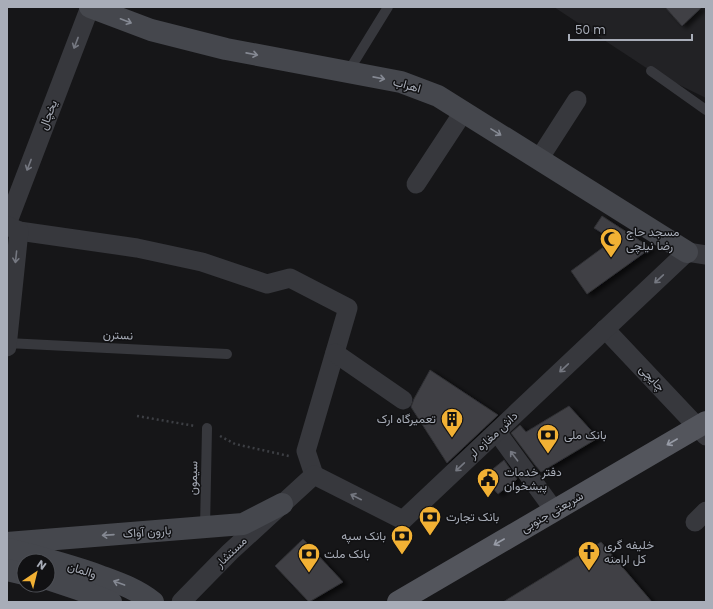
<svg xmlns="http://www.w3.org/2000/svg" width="713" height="609" viewBox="0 0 713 609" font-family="Poppins,Vazirmatn,sans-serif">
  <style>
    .built { fill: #222225 }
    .building { fill: #404145; stroke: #303034; filter: url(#shadow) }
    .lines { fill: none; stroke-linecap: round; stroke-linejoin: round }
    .path { stroke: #3d3f44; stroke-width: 2.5; stroke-dasharray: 2 3; stroke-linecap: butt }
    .lane { stroke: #37383d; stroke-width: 10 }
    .street { stroke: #37383d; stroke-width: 19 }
    .secondary { stroke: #45474d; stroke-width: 22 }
    .primary { stroke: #53555c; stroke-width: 22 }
    .oneway { stroke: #858993 }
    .oneway2 { stroke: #757881 }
    .oneway3 { stroke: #979ba6 }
    .labels { text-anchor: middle; stroke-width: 3; stroke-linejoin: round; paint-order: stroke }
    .street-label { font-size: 12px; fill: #a8adb8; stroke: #111113 }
    .poi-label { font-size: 12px; fill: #a8adb8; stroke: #111113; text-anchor: start }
  </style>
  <defs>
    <filter id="shadow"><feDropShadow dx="4.5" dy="2.5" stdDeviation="2" flood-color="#0009"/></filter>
  </defs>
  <rect width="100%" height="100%" fill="#161618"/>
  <!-- built -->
  <polygon class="built" points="554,7 706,7 706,98 651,71"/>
  <!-- building -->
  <g class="building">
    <polygon points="665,7 702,7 682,26"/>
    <polygon points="602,216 651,248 587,294 571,271 613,240 594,228"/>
    <polygon points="430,370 498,415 447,463 411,407 414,399"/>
    <polygon points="569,406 598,438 541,472 535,465 511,433 520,425 526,432"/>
    <polygon points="504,460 517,479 498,494 483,477"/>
    <polygon points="303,539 343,582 309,602 275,566"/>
    <polygon points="601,542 652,602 503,602"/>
  </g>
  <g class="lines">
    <!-- path -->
    <g class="path">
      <polyline points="137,416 195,426"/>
      <polyline points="220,436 235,444 289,456"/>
    </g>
    <!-- lane -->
    <g class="lane">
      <polyline points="651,71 706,110"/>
      <polyline points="348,72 388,7"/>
      <polyline points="7,343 227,354"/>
      <polyline points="205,528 207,428"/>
    </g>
    <!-- street -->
    <g class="street">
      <polyline points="539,159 577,100"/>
      <polyline points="416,184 464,111"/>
      <polyline points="7,224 90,7"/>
      <polyline points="19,231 137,248 202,262 267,284 290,278 348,308 306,451 314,475"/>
      <polyline points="605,329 706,436"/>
      <polyline points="7,347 19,231 8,226"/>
      <polyline points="335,353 403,400"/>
      <polyline points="497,432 554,510"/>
      <polyline points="695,522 706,511"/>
      <polyline points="181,602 230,552 314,475 403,520 687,252 706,255"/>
    </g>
    <!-- secondary -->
    <g class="secondary">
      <polyline points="90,7 151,30 226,49 401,82 438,96 687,252"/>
      <polyline points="7,543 243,524 282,504"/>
      <path d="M8,549c31,8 62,16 92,27 19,7 37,13 53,26"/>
      <polyline points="7,570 24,574"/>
      <polyline points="48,579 78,589 111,602"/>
    </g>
    <!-- primary -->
    <polyline class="primary" points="398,602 706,422"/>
  </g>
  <!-- one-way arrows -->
  <defs><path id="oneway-shaft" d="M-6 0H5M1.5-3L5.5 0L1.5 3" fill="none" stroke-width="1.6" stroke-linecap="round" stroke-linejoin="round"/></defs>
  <g class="oneway">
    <use href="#oneway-shaft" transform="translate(126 21) rotate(21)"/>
    <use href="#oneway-shaft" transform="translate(252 54) rotate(11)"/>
    <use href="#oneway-shaft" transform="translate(379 78) rotate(11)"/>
    <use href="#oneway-shaft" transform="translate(496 132) rotate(32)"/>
    <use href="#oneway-shaft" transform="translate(108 535) rotate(176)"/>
    <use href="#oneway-shaft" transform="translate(119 583) rotate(-160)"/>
  </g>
  <g class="oneway2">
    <use href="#oneway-shaft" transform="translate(76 43) rotate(111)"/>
    <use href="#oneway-shaft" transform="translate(29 165) rotate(111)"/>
    <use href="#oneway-shaft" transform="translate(16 257) rotate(96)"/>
    <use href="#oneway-shaft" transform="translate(659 279) rotate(137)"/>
    <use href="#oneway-shaft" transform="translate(564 368) rotate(137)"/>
    <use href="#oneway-shaft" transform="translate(514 456) rotate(-127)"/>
    <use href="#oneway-shaft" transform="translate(460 467) rotate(137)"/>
    <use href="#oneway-shaft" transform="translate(356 497) rotate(-153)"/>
  </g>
  <g class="oneway3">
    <use href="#oneway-shaft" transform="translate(672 442) rotate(150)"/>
    <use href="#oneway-shaft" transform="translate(499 542) rotate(150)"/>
  </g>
  <!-- icons -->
  <defs>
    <g id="mosque-pin" transform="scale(1.15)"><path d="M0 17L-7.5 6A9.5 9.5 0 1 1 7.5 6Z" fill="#f2b134" stroke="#111113"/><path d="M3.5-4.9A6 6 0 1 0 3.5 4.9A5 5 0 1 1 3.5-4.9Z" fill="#111"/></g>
    <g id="building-pin" transform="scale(1.15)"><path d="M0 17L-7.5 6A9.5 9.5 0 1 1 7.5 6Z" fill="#f2b134" stroke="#111113"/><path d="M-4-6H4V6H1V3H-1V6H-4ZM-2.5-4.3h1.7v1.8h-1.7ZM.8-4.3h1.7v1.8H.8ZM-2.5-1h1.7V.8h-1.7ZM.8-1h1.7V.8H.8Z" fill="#111"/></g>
    <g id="bank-pin" transform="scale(1.15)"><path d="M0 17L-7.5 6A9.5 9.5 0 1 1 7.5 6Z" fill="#f2b134" stroke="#111113"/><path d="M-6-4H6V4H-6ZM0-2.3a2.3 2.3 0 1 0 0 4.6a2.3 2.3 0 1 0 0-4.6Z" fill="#111"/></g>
    <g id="civic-pin" transform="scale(1.15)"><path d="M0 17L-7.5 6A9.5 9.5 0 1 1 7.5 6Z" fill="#f2b134" stroke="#111113"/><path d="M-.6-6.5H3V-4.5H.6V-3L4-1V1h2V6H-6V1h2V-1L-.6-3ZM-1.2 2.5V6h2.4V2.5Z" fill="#111"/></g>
    <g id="church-pin" transform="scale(1.15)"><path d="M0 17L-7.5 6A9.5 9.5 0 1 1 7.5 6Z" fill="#f2b134" stroke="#111113"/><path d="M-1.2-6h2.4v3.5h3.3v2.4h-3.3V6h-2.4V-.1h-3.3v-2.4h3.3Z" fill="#111"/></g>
  </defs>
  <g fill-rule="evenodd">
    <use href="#mosque-pin" x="611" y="239"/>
    <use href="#building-pin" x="452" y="419"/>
    <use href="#bank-pin" x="548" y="435"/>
    <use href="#civic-pin" x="488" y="479"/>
    <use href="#bank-pin" x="430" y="517"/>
    <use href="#bank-pin" x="402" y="536"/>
    <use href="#church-pin" x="589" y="552"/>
    <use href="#bank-pin" x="309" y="554"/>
  </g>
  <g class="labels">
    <!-- street labels -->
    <g class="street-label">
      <text transform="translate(407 85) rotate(16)" y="4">اهراب</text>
      <text transform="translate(48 115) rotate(-69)" y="4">یخچال</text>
      <text transform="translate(118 335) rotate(3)" y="4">نسترن</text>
      <text transform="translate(652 378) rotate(47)" y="4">چایچی</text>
      <text transform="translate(493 435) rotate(-43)" y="4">داش مغازه لر</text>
      <text transform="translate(193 478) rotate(-89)" y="4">سیمون</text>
      <text transform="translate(552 512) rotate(-30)" y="4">شریعتی جنوبی</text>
      <text transform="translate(147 532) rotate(-4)" y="4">بارون آواک</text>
      <text transform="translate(231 552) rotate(-44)" y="4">مستشار</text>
      <text transform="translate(82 570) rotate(18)" y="4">والمان</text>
    </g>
    <!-- poi labels -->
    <g class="poi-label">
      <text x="626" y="236">مسجد حاج<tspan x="626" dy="14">رضا نیلچی</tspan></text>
      <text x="436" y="423" text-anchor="end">تعمیرگاه ارک</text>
      <text x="564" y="439">بانک ملی</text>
      <text x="504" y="476">دفتر خدمات<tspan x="504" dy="14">پیشخوان</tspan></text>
      <text x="446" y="521">بانک تجارت</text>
      <text x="386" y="540" text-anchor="end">بانک سپه</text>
      <text x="604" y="549">خلیفه گری<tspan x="604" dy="14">کل ارامنه</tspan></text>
      <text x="324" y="558">بانک ملت</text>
    </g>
  </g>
  <!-- border -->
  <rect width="713" height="609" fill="none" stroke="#a8adb8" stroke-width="16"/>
  <!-- north arrow -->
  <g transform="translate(36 573) rotate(35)"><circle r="19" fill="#111113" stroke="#4d4f55"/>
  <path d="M0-3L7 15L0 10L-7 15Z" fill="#f2b134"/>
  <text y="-6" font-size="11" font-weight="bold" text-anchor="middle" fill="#a8adb8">N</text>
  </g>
  <!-- scale -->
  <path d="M569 34v6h123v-6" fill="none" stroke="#a8adb8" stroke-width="2"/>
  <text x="575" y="34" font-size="12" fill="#a8adb8" stroke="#111113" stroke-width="3" paint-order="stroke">50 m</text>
</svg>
